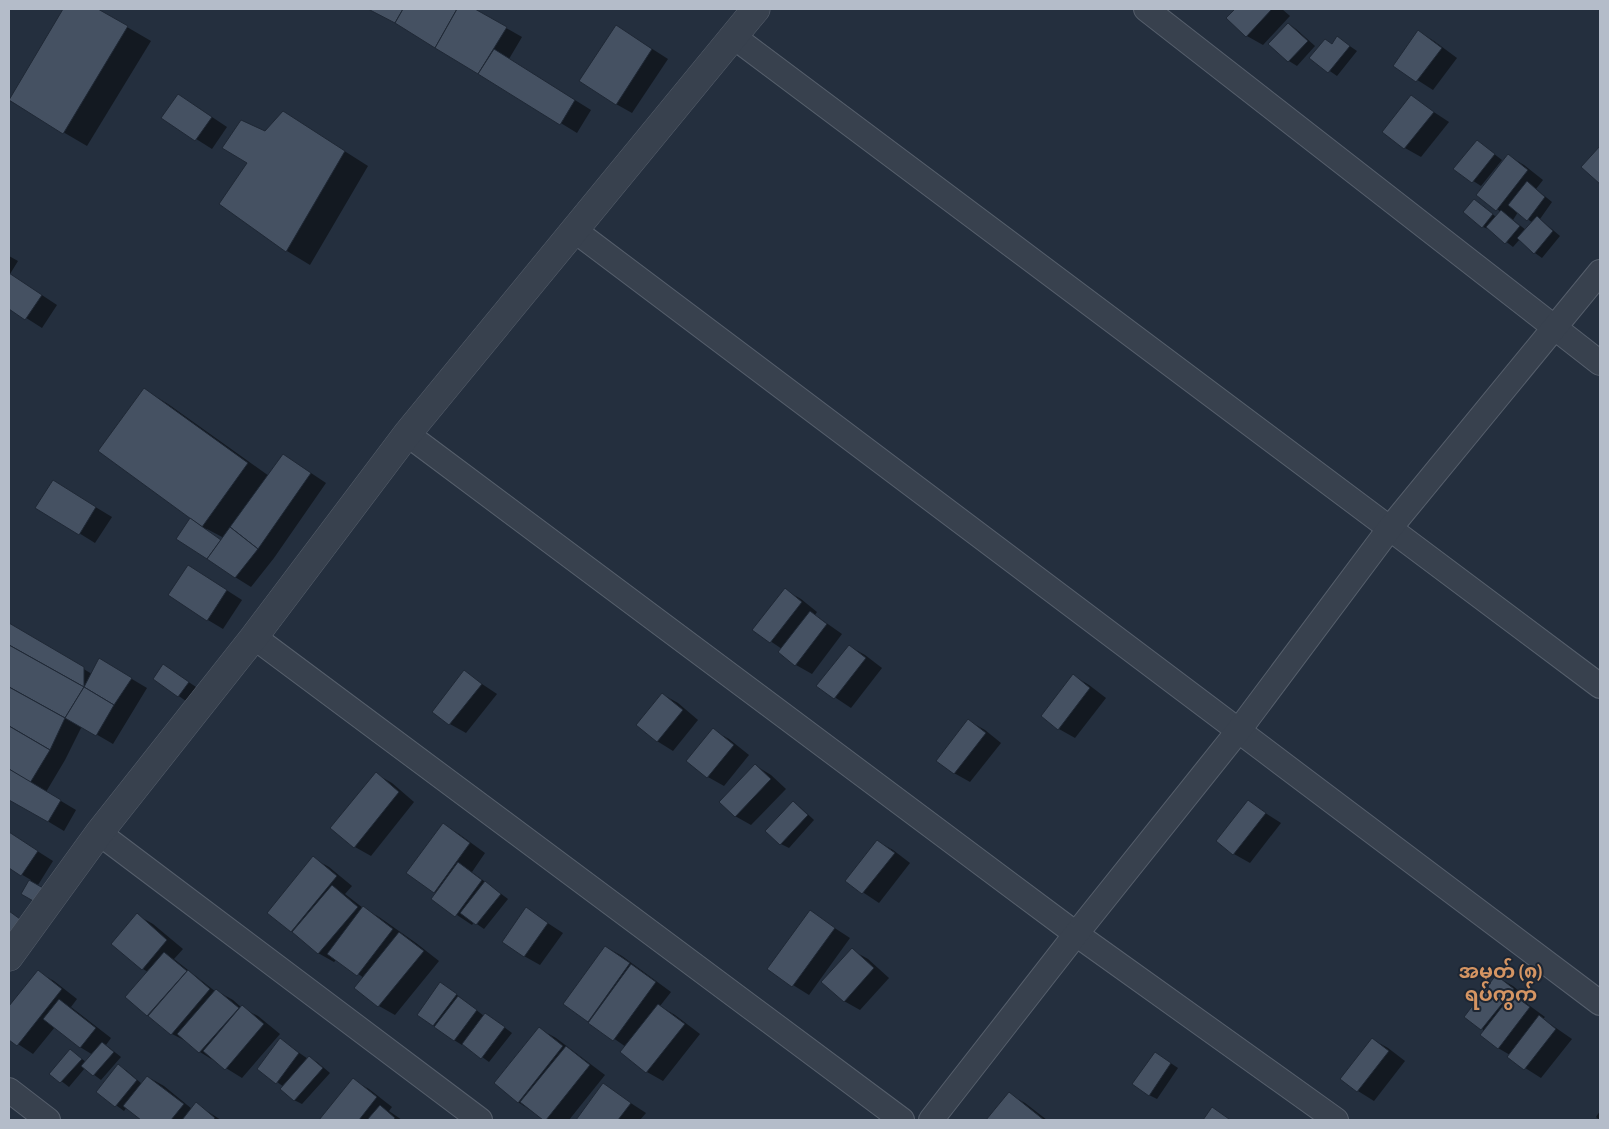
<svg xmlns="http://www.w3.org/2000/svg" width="1609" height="1129" viewBox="0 0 1609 1129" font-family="'Alegreya Sans','Noto Sans Myanmar',sans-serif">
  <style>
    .shadow { fill: #0007; fill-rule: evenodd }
    .building { fill: #455162; stroke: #1f2835 }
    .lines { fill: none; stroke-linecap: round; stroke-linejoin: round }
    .minor-casing { stroke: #565f6c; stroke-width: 26 }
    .tertiary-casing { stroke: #565f6c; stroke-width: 29 }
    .minor { stroke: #38414e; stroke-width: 24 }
    .tertiary { stroke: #38414e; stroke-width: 28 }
    .labels { text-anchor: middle; stroke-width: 4; stroke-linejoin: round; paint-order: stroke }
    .quarter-label { font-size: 20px; font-weight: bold; fill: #d59563; stroke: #1d2633 }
  </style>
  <rect width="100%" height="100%" fill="#242f3e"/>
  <!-- shadow -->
  <g class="shadow">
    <polygon points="65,9 96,9 151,41 87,146 10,101"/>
    <polygon points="369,9 473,9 522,37 509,59 591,110 577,133 402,26"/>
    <polygon points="1236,9 1282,9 1290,16 1263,45 1247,36 1228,18"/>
    <polygon points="1289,24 1296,29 1315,46 1297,66 1289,61 1270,44"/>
    <polygon points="1418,31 1434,41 1457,58 1433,90 1394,65"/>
    <polygon points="632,36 668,59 632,113 616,104"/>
    <polygon points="1338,38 1357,51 1337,76 1311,58 1333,45"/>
    <polygon points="1411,97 1449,122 1421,157 1405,148 1384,131"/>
    <polygon points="194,105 227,127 212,149 163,118"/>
    <polygon points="283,112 368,166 310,265 287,251 221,204 249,162 265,133"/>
    <polygon points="1477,141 1502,160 1481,186 1455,169"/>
    <path d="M1509,156l15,9 19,15 -7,9 16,13 -12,17 20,17 -18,22 -7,-5 -15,-14 -7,8 -22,-17 -8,-3 -1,-22 14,12 5,-5 -23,-17zM1518,212l15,11 -7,7 -13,-10z"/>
    <polygon points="9,256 18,261 10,274 57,305 42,328 9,307"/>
    <path d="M145,390l23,14 101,72 15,-21 42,28 -52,75 -23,29 -16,-10 -38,-53zM207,529l17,9 -2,3 -16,-11z"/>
    <polygon points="69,491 112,517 95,543 37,507"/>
    <polygon points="189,566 242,600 223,629 208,620"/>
    <polygon points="785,590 801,599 817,612 815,615 842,634 812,674 796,665 782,649 754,630"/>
    <polygon points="9,625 92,674 100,660 147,688 113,744 82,726 65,760 46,792 76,810 64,831 9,798"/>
    <polygon points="849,646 865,655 882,668 851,708 818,686"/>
    <polygon points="171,670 196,687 186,701 154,679"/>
    <polygon points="464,672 497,694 466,733 450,724 433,711"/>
    <polygon points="1074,676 1089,685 1106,698 1075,738 1059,729"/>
    <polygon points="662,694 678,703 698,720 673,751 657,741"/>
    <polygon points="969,721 985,730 1001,743 970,782 954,773"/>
    <polygon points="713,730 729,739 749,755 724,786 708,777 688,761"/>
    <polygon points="755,765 771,775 786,789 751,825 735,816"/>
    <polygon points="376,774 392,783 414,802 371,856 355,847"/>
    <polygon points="1248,802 1281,823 1250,863 1234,854"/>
    <polygon points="793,803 800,807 814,820 789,848 781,844"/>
    <polygon points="443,825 459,834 485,853 472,872 508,899 484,929 474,922 472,925 433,899 436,894 434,892"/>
    <polygon points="9,833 53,861 38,885 23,894 31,880 9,867"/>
    <polygon points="877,841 893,850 910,863 879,903 846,881"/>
    <polygon points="313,858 329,867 352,886 345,894 363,908 379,917 416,943 439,961 395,1015 379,1006 356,988 364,978 337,959 334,962 318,953 269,913"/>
    <polygon points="526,909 563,933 540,965 524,956"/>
    <polygon points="810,912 850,938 809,995 793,985"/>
    <polygon points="137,915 153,924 183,949 174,959 216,992 217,991 233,1000 242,1008 258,1016 280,1034 242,1078 200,1052 188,1042 172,1034 127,997 148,972 143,969"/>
    <polygon points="606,947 622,956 671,992 660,1006 675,1015 700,1034 663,1081 647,1072 622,1052 626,1047 565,1004"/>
    <polygon points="852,950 868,959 889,978 860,1010 844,1001"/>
    <polygon points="38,972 54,981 77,999 71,1007 111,1038 106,1045 121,1057 101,1080 85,1068 69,1087 51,1073 70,1050 86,1062 93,1055 80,1047 55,1027 33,1054 9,1038 9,1008"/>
    <polygon points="1497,977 1513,986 1529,999 1526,1003 1545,1017 1543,1019 1572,1039 1541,1078 1508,1057 1510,1055 1498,1048 1485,1031 1466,1017"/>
    <polygon points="448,988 484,1016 493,1019 512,1033 489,1062 463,1043 462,1045 454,1040 418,1014"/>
    <polygon points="540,1029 556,1038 605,1075 569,1120 545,1120 518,1102"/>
    <polygon points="1372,1039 1388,1048 1405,1061 1374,1101 1358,1091 1341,1078"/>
    <polygon points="281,1040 308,1059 309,1057 317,1062 330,1073 302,1104 294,1100 284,1087 259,1069"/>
    <polygon points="1163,1058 1178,1068 1157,1099 1149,1095"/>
    <polygon points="126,1070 142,1084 148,1077 164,1086 192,1109 196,1104 221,1120 143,1120 127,1107 124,1111 98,1092"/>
    <polygon points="353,1080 369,1089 392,1107 389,1111 402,1120 321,1120"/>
    <polygon points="603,1085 646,1113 640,1120 578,1120"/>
    <polygon points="1009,1094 1025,1103 1047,1120 988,1120"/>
    <polygon points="1600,1111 1600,1120 1596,1117"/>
  </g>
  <!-- building -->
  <g class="building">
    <polygon points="63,9 98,9 128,26 63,134 9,100"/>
    <polygon points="368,9 403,9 395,23"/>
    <polygon points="403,9 457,9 435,48 395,23"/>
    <polygon points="457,9 475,9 507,27 478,74 435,48"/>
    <polygon points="1235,9 1272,9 1246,37 1226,18"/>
    <polygon points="1288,23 1308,41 1288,62 1268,44"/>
    <polygon points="616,25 652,49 616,105 579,81"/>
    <polygon points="1418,30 1442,48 1416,82 1393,66"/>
    <polygon points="1337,36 1350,46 1328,73 1309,58 1325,39 1332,44"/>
    <polygon points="494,49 575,100 560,125 478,74"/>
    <polygon points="178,94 212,117 195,141 161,118"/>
    <polygon points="1411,95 1434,112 1404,149 1382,132"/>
    <polygon points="283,111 345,151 286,252 219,204 247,163 222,148 241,120 265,131"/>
    <polygon points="1477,140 1495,154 1472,183 1453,169"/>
    <polygon points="1600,146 1600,184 1581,167"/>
    <polygon points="1508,154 1528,170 1496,211 1476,195"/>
    <polygon points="1527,181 1545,197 1527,221 1508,205"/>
    <polygon points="1474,199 1493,214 1482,228 1463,212"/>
    <polygon points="1501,210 1520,226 1505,244 1486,227"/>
    <polygon points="1537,216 1553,231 1534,254 1517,238"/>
    <polygon points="9,273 42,295 25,320 9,309"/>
    <polygon points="144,388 248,463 202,527 98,451"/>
    <polygon points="283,454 311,473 258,549 230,527"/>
    <polygon points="53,480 96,507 79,535 35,508"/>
    <polygon points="190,518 221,540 207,559 176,539"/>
    <polygon points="230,527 258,549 235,578 207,559"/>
    <polygon points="188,565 227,590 207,621 168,595"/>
    <polygon points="785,588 802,602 770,643 752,630"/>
    <polygon points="810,611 827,624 795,666 778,652"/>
    <polygon points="9,623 84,667 84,687 9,645"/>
    <polygon points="9,645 84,687 65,718 9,687"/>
    <polygon points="849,645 866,658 834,699 816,686"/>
    <polygon points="99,658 132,678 114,705 84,687"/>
    <polygon points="163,664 189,682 178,697 153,679"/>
    <polygon points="464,670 482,684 449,725 432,712"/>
    <polygon points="1073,674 1090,688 1058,730 1041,716"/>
    <polygon points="9,687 65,718 50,750 9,726"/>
    <polygon points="84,687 114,705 96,736 65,718"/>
    <polygon points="662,693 683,710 657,742 636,725"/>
    <polygon points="968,719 986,733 954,774 936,761"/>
    <polygon points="9,726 50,750 30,783 9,769"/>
    <polygon points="713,728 734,745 707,778 686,761"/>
    <polygon points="755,764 771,779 735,817 719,802"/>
    <polygon points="9,769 61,800 48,822 9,800"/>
    <polygon points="376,772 399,792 354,848 330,828"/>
    <polygon points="1248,800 1266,813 1233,855 1216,841"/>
    <polygon points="793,801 808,815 780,845 765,831"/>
    <polygon points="443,823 470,843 434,893 406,873"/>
    <polygon points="9,832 38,851 21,876 9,868"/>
    <polygon points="877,840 895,853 862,894 845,881"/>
    <polygon points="313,856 337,876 291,932 267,913"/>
    <polygon points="458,862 482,880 455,917 431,899"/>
    <polygon points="29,880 43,888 35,902 21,894"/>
    <polygon points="485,881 501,894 476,925 460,913"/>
    <polygon points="332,885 358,907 318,954 292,932"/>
    <polygon points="363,906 393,929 357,976 327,954"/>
    <polygon points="526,907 548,923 524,957 502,942"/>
    <polygon points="810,910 835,928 792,987 767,969"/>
    <polygon points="9,911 20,919 10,933 9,931"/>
    <polygon points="137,913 167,940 142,970 111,944"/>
    <polygon points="399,932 424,951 378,1007 354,988"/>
    <polygon points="605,946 630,963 588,1022 563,1004"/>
    <polygon points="852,948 874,968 844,1002 821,982"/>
    <polygon points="164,952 187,971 147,1016 125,997"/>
    <polygon points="631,964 656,982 613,1041 588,1023"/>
    <polygon points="38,970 62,989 17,1046 9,1040 9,1006"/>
    <polygon points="188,970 210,989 171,1035 148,1016"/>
    <polygon points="1496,975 1514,989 1481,1030 1464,1017"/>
    <polygon points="440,982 457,994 433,1026 417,1015"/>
    <polygon points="216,989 239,1008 199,1053 177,1034"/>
    <polygon points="1512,994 1530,1007 1498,1049 1480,1035"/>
    <polygon points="458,996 477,1010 454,1041 434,1027"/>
    <polygon points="59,999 96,1028 80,1048 43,1019"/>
    <polygon points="658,1004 685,1024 646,1073 620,1052"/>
    <polygon points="242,1005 264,1024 225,1070 203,1051"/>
    <polygon points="485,1013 505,1027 481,1059 462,1044"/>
    <polygon points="1539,1015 1556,1029 1524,1070 1507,1057"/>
    <polygon points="539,1027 563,1046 518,1103 494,1083"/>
    <polygon points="280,1038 299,1053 276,1084 257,1069"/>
    <polygon points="1372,1038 1389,1051 1357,1092 1340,1079"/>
    <polygon points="102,1042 114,1052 93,1076 81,1066"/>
    <polygon points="566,1046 590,1065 546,1120 543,1120 520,1102"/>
    <polygon points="70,1049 82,1059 60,1083 49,1074"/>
    <polygon points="1155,1052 1171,1063 1149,1096 1132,1084"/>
    <polygon points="309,1056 323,1068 294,1101 280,1089"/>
    <polygon points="118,1064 137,1080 115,1107 96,1092"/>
    <polygon points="147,1076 184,1104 171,1120 141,1120 123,1106"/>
    <polygon points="353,1078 377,1097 359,1120 319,1120"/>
    <polygon points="603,1083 631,1103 618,1120 576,1120"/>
    <polygon points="1009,1092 1044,1120 986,1120"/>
    <polygon points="196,1102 215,1118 213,1120 182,1120"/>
    <polygon points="380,1105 395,1118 393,1120 367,1120"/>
    <polygon points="1212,1107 1229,1119 1228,1120 1203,1120"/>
  </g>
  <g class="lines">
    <!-- minor casing -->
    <g class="minor-casing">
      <g id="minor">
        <polyline points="1146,9 1600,363"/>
        <polyline points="734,37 1600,686"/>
        <polyline points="574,230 1600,1003"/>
        <polyline points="407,434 1076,934 1336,1120"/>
        <polyline points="254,637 902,1120"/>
        <polyline points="99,833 480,1120"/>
        <polyline points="9,1090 48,1120"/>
        <polyline points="931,1120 1076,934 1239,730 1390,528 1600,272"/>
      </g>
    </g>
    <!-- tertiary casing -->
    <g class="tertiary-casing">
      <polyline id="tertiary" points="9,957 99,833 254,637 407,434 756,9"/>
    </g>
    <!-- minor -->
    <use href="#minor" class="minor"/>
    <!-- tertiary -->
    <use href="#tertiary" class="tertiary"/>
  </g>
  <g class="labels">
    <!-- quarter labels -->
    <g class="quarter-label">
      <text x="1501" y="978">အမှတ် (၈)<tspan x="1501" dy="23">ရပ်ကွက်</tspan></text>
    </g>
  </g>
  <!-- border -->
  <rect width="1609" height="1129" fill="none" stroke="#b4bcc9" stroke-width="20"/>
</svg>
